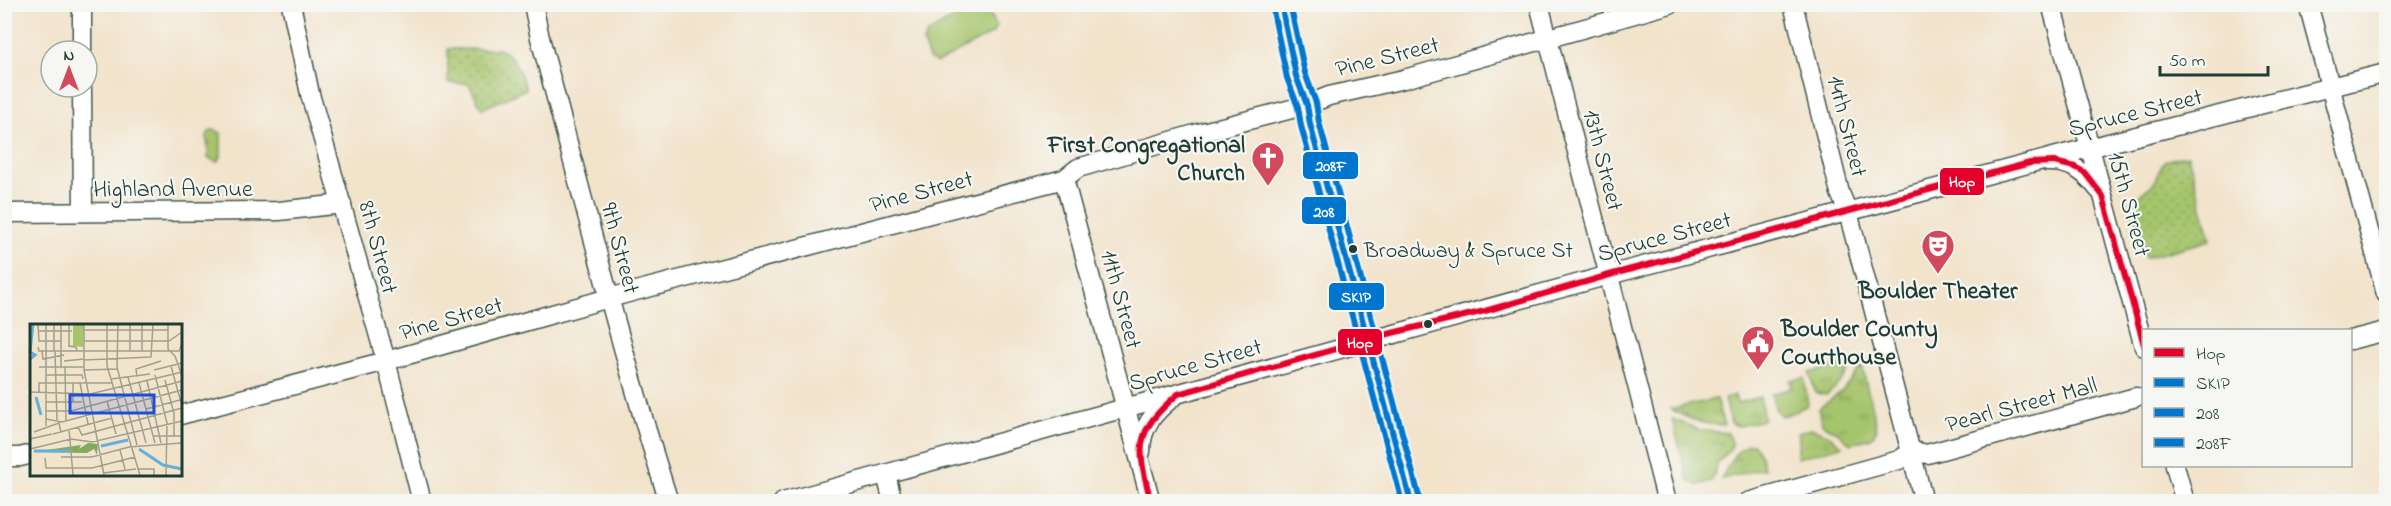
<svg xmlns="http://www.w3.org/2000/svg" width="2391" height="506" viewBox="0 0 2391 506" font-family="'Indie Flower',sans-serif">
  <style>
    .grass { fill: url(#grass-tufts); stroke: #628050; stroke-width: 1.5 }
    .park { fill: url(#park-dots); stroke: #628050; stroke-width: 1.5 }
    .pitch { fill: #a5c46c; stroke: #628050; stroke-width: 1.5 }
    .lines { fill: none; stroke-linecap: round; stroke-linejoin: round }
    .minor-casing { stroke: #3f564b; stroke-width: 21 }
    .major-casing { stroke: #3f564b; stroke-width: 26 }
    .minor { stroke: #fff; stroke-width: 18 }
    .major { stroke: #fabe6d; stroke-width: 22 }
    .bus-1-casing { stroke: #f6f6f2; stroke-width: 10 }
    .bus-2-casing { stroke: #f6f6f2; stroke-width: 10 }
    .bus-3-casing { stroke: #f6f6f2; stroke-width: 10 }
    .bus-4-casing { stroke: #f6f6f2; stroke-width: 10 }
    .bus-1 { stroke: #e4002b; stroke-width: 6 }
    .bus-2 { stroke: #0076ce; stroke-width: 6 }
    .bus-3 { stroke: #0076ce; stroke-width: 6 }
    .bus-4 { stroke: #0076ce; stroke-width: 6 }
    .bus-dot { fill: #1f3d34; stroke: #f6f6f2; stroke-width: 2 }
    .labels { text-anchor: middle; stroke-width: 4.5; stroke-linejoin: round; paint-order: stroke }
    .bus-label { font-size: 22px; fill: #1f3d34; stroke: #f6f6f2; text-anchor: start }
    .street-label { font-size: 24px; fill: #1f3d34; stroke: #f6f6f2 }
    .poi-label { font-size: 24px; font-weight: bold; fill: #1f3d34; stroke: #f6f6f2; text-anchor: end }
    .inset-river { fill: none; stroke: #64b0dd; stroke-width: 3 }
    .inset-road { fill: none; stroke: #9ea18f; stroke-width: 1.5 }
    .view { fill: #1d4ed8; fill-opacity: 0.15; stroke: #1d4ed8; stroke-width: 3 }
    .inset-edge { fill: none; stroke: #1f3d34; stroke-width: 3 }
    .line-badge { stroke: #f6f6f2; stroke-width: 2 }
    .badge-label { font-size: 16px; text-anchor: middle; font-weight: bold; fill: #fff }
  </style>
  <defs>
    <pattern id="grass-tufts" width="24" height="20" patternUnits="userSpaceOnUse" patternTransform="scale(1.5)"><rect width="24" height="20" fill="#a5c46c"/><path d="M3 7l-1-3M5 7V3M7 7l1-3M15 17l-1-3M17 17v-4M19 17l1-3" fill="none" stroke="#86a05a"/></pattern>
    <pattern id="park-dots" width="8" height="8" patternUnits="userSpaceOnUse" patternTransform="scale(1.5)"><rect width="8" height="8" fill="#a5c46c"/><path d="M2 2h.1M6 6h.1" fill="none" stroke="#86a05a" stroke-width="1.8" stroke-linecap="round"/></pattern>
  </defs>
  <rect width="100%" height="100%" fill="#f6f6f2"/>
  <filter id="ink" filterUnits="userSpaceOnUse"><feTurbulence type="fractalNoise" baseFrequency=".0167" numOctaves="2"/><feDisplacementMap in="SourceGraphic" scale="12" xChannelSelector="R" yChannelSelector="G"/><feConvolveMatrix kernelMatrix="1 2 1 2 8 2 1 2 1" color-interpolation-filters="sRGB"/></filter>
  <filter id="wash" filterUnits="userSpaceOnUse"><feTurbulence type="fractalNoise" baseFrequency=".008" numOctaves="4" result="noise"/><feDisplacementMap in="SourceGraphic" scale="24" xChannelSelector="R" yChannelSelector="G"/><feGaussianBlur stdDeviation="1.35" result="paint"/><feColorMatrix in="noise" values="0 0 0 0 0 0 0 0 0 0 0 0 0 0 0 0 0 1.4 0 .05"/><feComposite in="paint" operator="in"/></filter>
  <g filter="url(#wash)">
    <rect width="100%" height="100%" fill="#f2e3cb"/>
    <!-- grass -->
    <g class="grass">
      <polygon points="211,130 215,130 221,133 221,157 217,162 208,158 207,135"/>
      <path d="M1852,362c-5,13 -13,23 -25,33l-11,-2 -7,-20z"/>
      <polygon points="1862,366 1877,429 1871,438 1850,444 1839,433 1822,424 1818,409 1842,391"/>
      <polygon points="1804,378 1808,405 1790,414 1781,416 1776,410 1771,394 1792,388 1790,380"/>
      <polygon points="1735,395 1737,403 1760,397 1764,420 1738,426 1731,423 1725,399"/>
      <path d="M1716,399l8,26c-21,0 -36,-6 -53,-16z"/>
      <polygon points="1672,419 1700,430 1728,433 1732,446 1718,463 1711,482 1698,485 1688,481"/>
      <polygon points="1811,428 1827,434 1842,446 1797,458 1799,442 1798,433"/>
      <polygon points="1748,444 1754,444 1761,456 1764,468 1721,479 1735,454"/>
    </g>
    <!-- park -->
    <g class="park">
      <path d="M448,49h50c18,7 22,23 28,40l-44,20 -13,-25 -21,-1z"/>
      <polygon points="2188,155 2211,240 2145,258 2130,203 2153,184 2164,161"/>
    </g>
    <!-- pitch -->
    <polygon class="pitch" points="978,5 986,7 997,26 993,33 937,63 929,59 923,42 928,33"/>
  </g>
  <g filter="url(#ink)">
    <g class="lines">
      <!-- minor casing -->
      <g class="minor-casing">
        <g id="minor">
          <polyline points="291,4 310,94 386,361 422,502"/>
          <path d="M533,4l7,34c42,155 80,311 129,464"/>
          <polyline points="1539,4 1667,502"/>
          <polyline points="1793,4 1840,193 1848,212 1924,502"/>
          <polyline points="2051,4 2144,347"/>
          <polyline points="2308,4 2386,294"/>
          <polyline points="82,51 82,4"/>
          <polyline points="82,87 83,212"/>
          <path d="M2047,162c24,-1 38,10 52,28"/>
          <polyline points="1064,179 1151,502"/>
          <polyline points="4,213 279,211 342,204"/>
          <polyline points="2350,340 2386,331"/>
          <polyline points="180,415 386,361 609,298 1064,179 1078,168 1195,134 1307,105 1329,96 1404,79 1670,4"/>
          <path d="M1141,452c0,-25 12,-39 31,-54"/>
          <polyline points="1918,452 1927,454 2136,397"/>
          <polyline points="4,457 20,457 32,454"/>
          <polyline points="2175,466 2185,502"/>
          <polyline points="886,475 893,502"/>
          <polyline points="783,502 1613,274 2065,154 2386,73"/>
          <polyline points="1748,502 1899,460 1905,456"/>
        </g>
      </g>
      <!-- major casing -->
      <g class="major-casing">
        <polyline id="major" points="1281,4 1296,76 1307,105 1310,124 1411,502"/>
      </g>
      <!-- minor -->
      <use href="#minor" class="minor"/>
      <!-- major -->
      <use href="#major" class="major"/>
      <!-- bus-1 casing -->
      <g class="bus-1-casing">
        <path id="bus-1" d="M1151,502c-14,-55 -18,-69 27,-108l214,-61 93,-22 128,-37 417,-111 24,-1 21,5 9,5 19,24 41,149"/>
      </g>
      <!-- bus-2 casing -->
      <g class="bus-2-casing">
        <polyline id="bus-2" points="1281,4 1296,76 1307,105 1310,124 1411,502"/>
      </g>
      <!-- bus-3 casing -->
      <g class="bus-3-casing">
        <polyline id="bus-3" points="1272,6 1287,78 1298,107 1301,126 1402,502"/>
      </g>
      <!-- bus-4 casing -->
      <g class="bus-4-casing">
        <polyline id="bus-4" points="1290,4 1305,73 1316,103 1319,122 1420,500"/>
      </g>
      <!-- bus-1 -->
      <use href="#bus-1" class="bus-1"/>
      <!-- bus-2 -->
      <use href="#bus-2" class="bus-2"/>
      <!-- bus-3 -->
      <use href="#bus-3" class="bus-3"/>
      <!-- bus-4 -->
      <use href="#bus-4" class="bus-4"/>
    </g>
  </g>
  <!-- icons -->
  <defs>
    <g id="church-pin" transform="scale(1.725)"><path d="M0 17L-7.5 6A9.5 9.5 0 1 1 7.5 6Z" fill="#d1495b" stroke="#f6f6f2"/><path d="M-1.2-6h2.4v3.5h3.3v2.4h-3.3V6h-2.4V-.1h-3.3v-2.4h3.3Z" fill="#fff"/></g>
    <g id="theatre-pin" transform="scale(1.725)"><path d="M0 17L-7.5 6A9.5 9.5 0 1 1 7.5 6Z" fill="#d1495b" stroke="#f6f6f2"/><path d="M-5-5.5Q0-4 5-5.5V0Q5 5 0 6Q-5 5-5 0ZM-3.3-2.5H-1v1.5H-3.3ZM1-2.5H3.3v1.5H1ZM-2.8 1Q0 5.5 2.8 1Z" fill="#fff"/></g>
    <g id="civic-pin" transform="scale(1.725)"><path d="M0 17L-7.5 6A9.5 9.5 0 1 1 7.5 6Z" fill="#d1495b" stroke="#f6f6f2"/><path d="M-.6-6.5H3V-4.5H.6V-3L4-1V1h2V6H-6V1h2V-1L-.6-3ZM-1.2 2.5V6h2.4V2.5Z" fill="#fff"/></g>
  </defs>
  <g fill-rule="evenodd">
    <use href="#church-pin" x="1268" y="158"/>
    <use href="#theatre-pin" x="1938" y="246"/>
    <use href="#civic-pin" x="1758" y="342"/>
  </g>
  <!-- markers -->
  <g class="bus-dot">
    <circle cx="1353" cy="249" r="5"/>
    <circle cx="1428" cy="324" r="5"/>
  </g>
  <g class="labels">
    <!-- bus labels -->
    <g class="bus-label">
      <text x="1364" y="257">Broadway &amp; Spruce St</text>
    </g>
    <!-- street labels -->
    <g class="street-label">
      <text transform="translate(1387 56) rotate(-14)" y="8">Pine Street</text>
      <text transform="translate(2135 112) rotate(-14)" y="8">Spruce Street</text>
      <text transform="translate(1848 126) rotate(76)" y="8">14th Street</text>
      <text transform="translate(1604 160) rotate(76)" y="8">13th Street</text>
      <text x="173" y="196">Highland Avenue</text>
      <text transform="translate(921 191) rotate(-15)" y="8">Pine Street</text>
      <text transform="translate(2130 204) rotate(75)" y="8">15th Street</text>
      <text transform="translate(1664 236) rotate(-15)" y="8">Spruce Street</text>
      <text transform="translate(379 247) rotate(75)" y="8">8th Street</text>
      <text transform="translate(621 248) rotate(75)" y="8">9th Street</text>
      <text transform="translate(1122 299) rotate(75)" y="8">11th Street</text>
      <text transform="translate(451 318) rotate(-16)" y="8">Pine Street</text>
      <text transform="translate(1195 364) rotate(-16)" y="8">Spruce Street</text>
      <text transform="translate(2021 404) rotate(-15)" y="8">Pearl Street Mall</text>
    </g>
    <!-- poi labels -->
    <g class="poi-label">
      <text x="1245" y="152">First Congregational<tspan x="1245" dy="28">Church</tspan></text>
      <text x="1938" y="298" text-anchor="middle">Boulder Theater</text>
      <text x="1781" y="336" text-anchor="start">Boulder County<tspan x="1781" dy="28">Courthouse</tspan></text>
    </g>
  </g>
  <!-- overview -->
  <g transform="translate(30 324)">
    <rect width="152" height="152" fill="#f2e3cb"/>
    <path d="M58,119l10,1 -1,11 -3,-6 -7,4 -55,-1 49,-7 -2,4z" fill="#84aa60"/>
    <path d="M43,0h11l-1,23 -10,-1z" fill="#a5c46c"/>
    <path class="inset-river" d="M0,35l5,-4 -5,-3 3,-28M6,73l5,18M71,122l27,-6M109,125l24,16 19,4M4,127h37"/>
    <path class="inset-road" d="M8,0l1,17h22M16,0v102M24,0v27M31,0v43M39,0v22l7,1 1,4M54,0v46l20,105M77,0v42l33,109M88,0l-1,43 20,78M100,0v27M112,0v27M138,0v25l7,7M54,6h84M8,7h34M54,17h85l13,-9M8,23l1,4h140l3,-7M12,27l1,8 21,-4M25,27l2,69M145,32l7,20M54,36l67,-3 2,-33M34,37l20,-2M141,42l11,40M9,43h45M35,43l1,54M54,46l33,-1M124,46l28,-7M16,51h36l1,4M125,51l12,48 -1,52M98,53l18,66M107,53l-1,-8 25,-8M81,55l39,-5M135,56l9,33v23M117,57l14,62M43,59v19M50,59l8,41M109,59l16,60M0,68l60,2 92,-22M9,69v-10h73M77,77l9,33M16,78h36M116,85l34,-9M16,87h25l111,-30M16,95l16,3 120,-32M48,103l4,8 100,-27M39,105l4,46M4,108l25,-9 2,9M23,110l59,-16M123,112h29M0,115l22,-5M99,123l53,-4M0,125l41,-10 21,3 90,-21M90,126l5,19M31,133h31l37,-10M15,134l1,10h46l43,-11M107,145h17v6M73,149l33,-4"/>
    <path class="view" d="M40,71h84v18h-84z"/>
    <rect width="152" height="152" class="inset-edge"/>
  </g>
  <g class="line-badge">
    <rect x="1302" y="151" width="57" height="29" rx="6" fill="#0076ce"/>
    <rect x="1939" y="167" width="46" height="29" rx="6" fill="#e4002b"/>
    <rect x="1301" y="196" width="46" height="29" rx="6" fill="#0076ce"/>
    <rect x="1328" y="282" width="57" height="29" rx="6" fill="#0076ce"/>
    <rect x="1337" y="328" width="46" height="28" rx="6" fill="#e4002b"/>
  </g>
  <g class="badge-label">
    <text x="1331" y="171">208F</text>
    <text x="1962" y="187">Hop</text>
    <text x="1324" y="217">208</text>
    <text x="1356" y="302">SKIP</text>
    <text x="1360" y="348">Hop</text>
  </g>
  <!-- margin -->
  <rect width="2391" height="506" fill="none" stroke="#f6f6f2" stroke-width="24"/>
  <!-- legend -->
  <rect x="2142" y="329" width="210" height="138" fill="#f6f6f2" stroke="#a0aca6" stroke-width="1.5"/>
  <rect x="2154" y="348" width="30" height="9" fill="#e4002b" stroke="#a0aca6" stroke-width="1.5"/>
  <text x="2196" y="359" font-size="18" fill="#1f3d34">Hop</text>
  <rect x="2154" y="378" width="30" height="9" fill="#0076ce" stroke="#a0aca6" stroke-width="1.5"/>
  <text x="2196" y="389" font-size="18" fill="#1f3d34">SKIP</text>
  <rect x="2154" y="408" width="30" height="9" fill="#0076ce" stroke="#a0aca6" stroke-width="1.5"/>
  <text x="2196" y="419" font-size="18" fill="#1f3d34">208</text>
  <rect x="2154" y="438" width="30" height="9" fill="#0076ce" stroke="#a0aca6" stroke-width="1.5"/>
  <text x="2196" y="449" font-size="18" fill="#1f3d34">208F</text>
  <!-- north arrow -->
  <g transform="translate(69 69)"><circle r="28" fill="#f6f6f2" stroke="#a0aca6" stroke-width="1.5"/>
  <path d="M0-4.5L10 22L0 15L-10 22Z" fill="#d1495b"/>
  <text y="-9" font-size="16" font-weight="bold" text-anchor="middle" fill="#1f3d34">N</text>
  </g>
  <!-- scale -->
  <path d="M2160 66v9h108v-9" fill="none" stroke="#1f3d34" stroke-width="3"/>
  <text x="2169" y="66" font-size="18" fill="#1f3d34" stroke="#f6f6f2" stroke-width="4.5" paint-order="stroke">50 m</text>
</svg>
